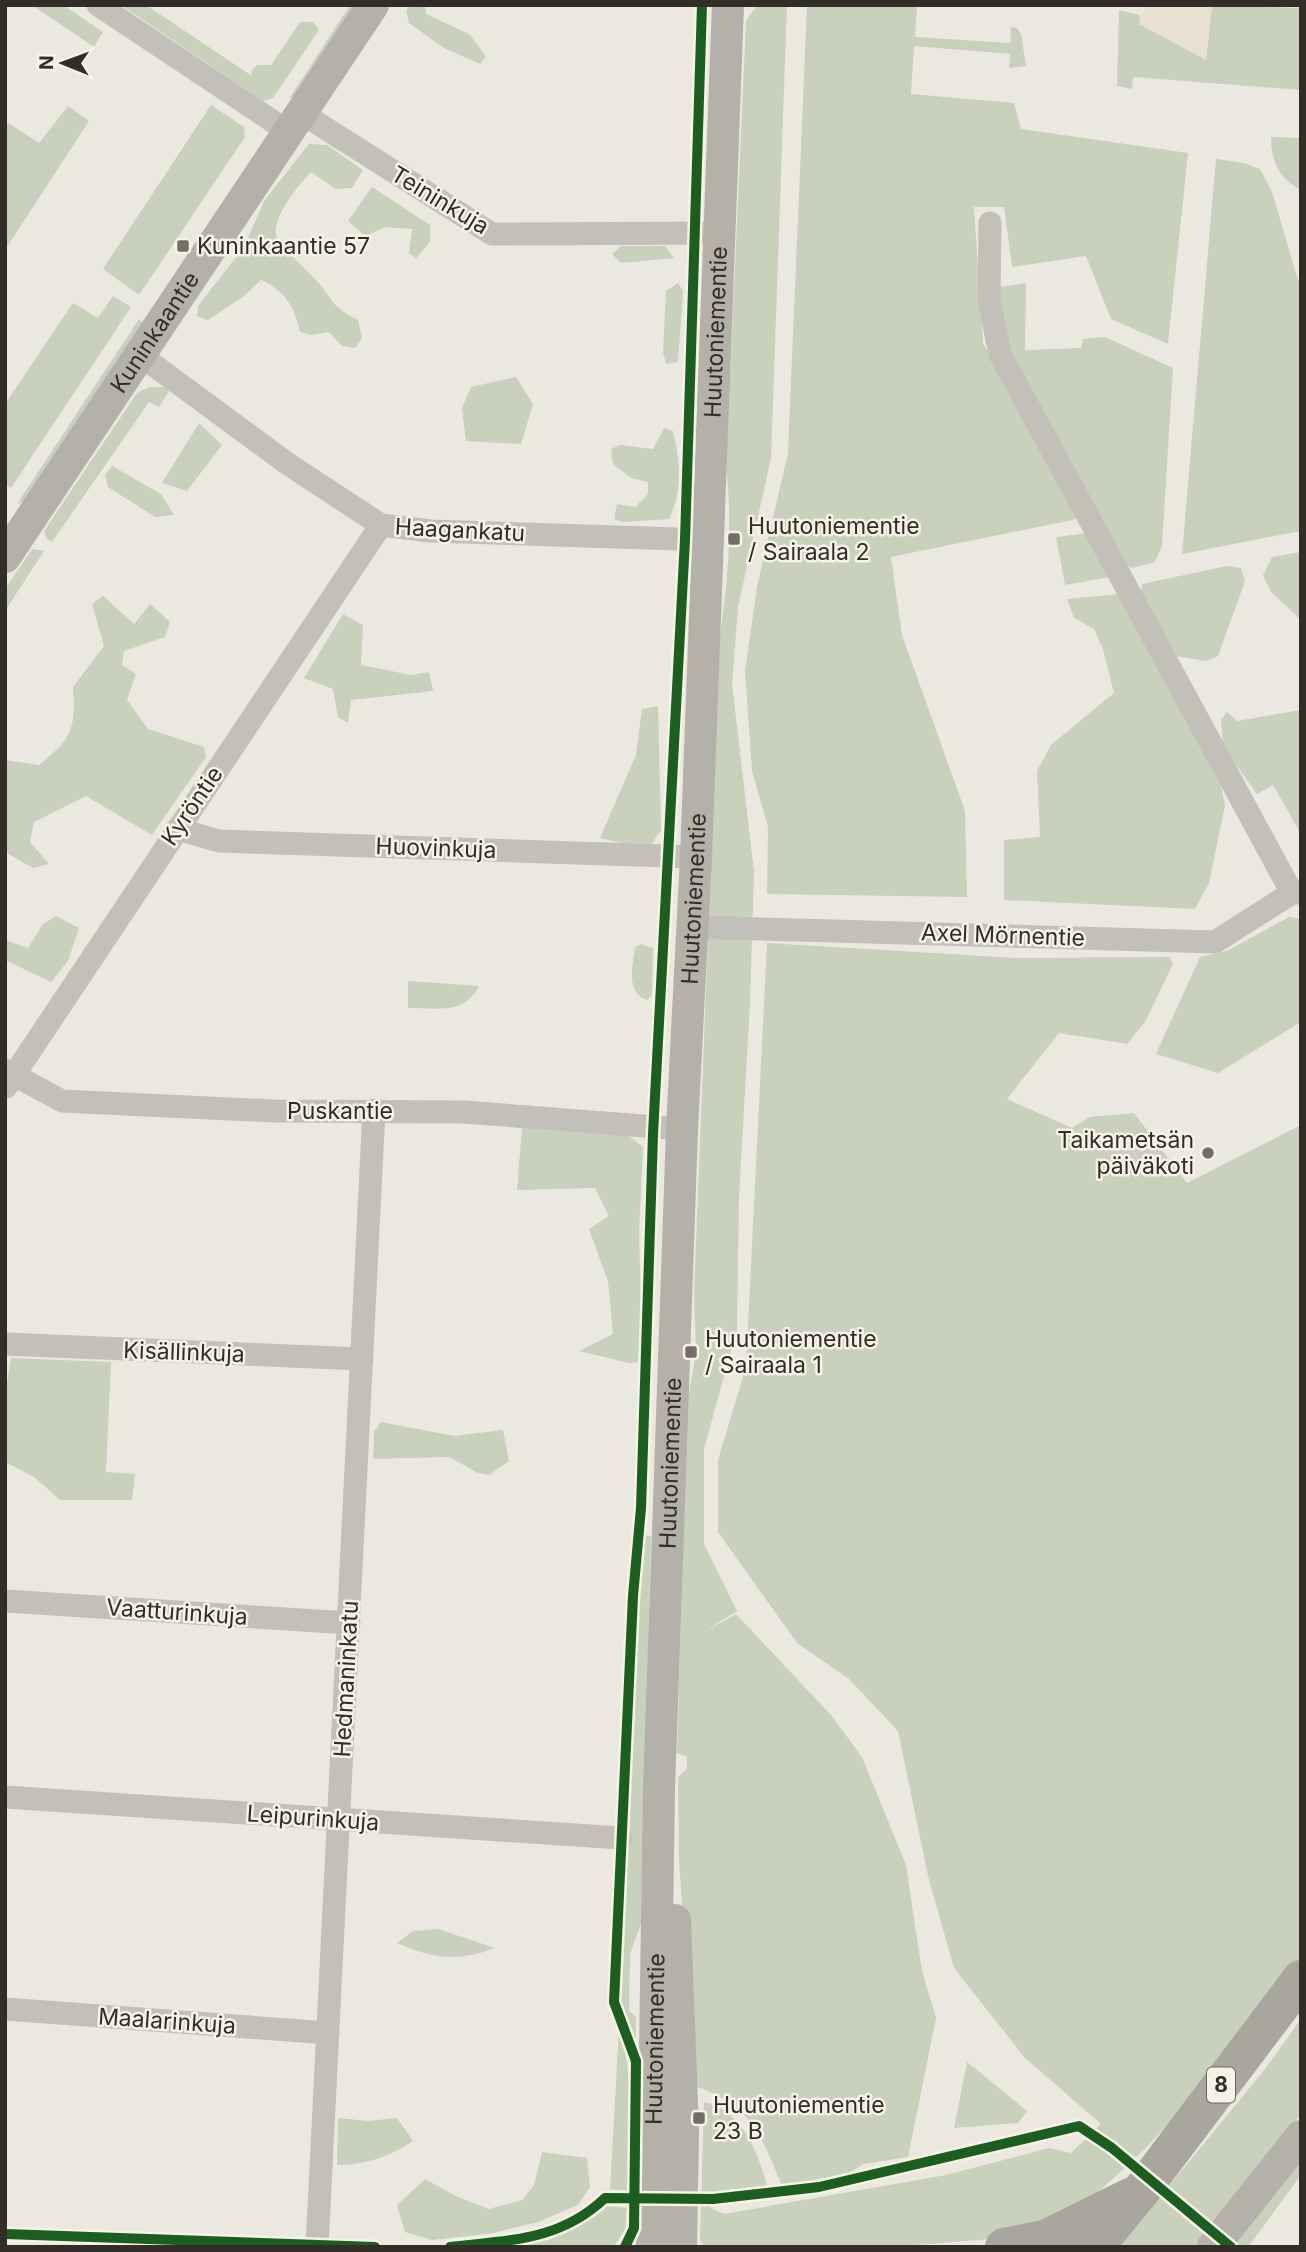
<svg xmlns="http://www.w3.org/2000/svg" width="1306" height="2252" viewBox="0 0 1306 2252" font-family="Inter,sans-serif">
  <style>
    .green { fill: #c9d0bc }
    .plaza { fill: #e8e1d1 }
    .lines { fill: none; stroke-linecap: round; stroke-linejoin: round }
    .street { stroke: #c3bfb9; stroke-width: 23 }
    .secondary { stroke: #b4b0aa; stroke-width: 32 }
    .highway { stroke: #a9a69f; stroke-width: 38 }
    .cycleway-casing { stroke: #f7f2e7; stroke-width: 15 }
    .cycleway { stroke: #1b5e20; stroke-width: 10 }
    .poi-dot { fill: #736e68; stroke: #f7f2e7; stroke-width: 2.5 }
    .labels { text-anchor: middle; stroke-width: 5; stroke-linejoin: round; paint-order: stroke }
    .shield { fill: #f7f2e7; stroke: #6e6861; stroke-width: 2 }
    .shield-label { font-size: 21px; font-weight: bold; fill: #332d28 }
    .street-label { font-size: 23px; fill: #332d28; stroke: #f7f2e7 }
    .poi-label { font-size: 23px; fill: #332d28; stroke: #f7f2e7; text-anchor: start }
  </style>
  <rect width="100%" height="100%" fill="#ebe8e0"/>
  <!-- green -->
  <g class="green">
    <polygon points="32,5 63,5 103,32 94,47"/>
    <polygon points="121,5 146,5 252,76 251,71 257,65 271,65 300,22 313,22 319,30 273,98 263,101"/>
    <polygon points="350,5 360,5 302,92 289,99"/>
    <polygon points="410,5 425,5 426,14 469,34 486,56 480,64 444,48 409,23 406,11"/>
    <path d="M757,5h30l-16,453 -33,149 -6,77 22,188 -4,132 -11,192 -2,133 -33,120v95l33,67 -35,22 34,-19 95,101 31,42 44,108 16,106 14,47 -28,139 -44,7 -17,10 -65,12c-21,-51 -31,-81 -87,-100l-16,-226 -1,-83 9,-8v-12l-10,-4 10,-348 9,-52 -2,-60 26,-657c8,-58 13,-111 6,-170l20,-445z"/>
    <polygon points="807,5 917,5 915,37 1010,43 1011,27 1017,28 1021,34 1026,66 1009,68 1010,54 914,46 911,94 1014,103 1021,129 1188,153 1168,344 1111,319 1086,256 1012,267 1004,207 974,207 983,343 1077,519 891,557 902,635 965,811 967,897 767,894 768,827 752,771 745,671 757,587 788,453"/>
    <polygon points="1212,5 1301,8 1301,90 1133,77 1132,89 1117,86 1119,10 1140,15 1140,24 1206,59"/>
    <polygon points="211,105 244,127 245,137 139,295 103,269"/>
    <polygon points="68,106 89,121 5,250 5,121 39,143"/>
    <path d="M1271,137l30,1v52c-22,-11 -30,-29 -30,-53z"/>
    <path d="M309,144l18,1 36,25 -11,18 -16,1 -25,-17c-13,14 -47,53 -31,72 11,12 24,23 35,35 20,21 13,26 43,41l4,18 -7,10 -13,-2 -13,-14 -18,3 -11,-3c-5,-25 -16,-42 -39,-52l-17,16 -36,24 -11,-4 1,-10 46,-59 20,-46z"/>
    <polygon points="1216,159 1244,163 1260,169 1272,192 1301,290 1301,531 1182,554"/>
    <polygon points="372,187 430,225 430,242 416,258 409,253 412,229 386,227 365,236 348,221"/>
    <polygon points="621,246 665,246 674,258 621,263 612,254"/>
    <polygon points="678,283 683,291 678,362 666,364 663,352 666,291"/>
    <polygon points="1026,283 1025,350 1081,348 1083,339 1105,337 1173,368 1162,546 1155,562 1132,568 1125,564 1005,347 999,287"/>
    <polygon points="113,296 131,307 11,488 5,484 5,404 73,303 98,318"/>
    <polygon points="139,319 145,324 28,500 17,504"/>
    <polygon points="516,377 533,404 521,444 466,441 462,408 471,387"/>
    <polygon points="149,387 165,387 169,391 159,407 149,402 52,542 47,539 44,531 137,393"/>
    <polygon points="199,423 222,445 187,491 162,483"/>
    <path d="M664,428l9,3c7,29 10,61 -4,88l-47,3 -8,-3 3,-15 18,3 13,-13v-12l-17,-4 -18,-14 -2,-15 9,-4 33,4z"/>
    <polygon points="112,466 161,494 174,515 155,517 108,487 105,475"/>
    <polygon points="1088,533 1110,577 1065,585 1056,537"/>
    <polygon points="32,549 44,551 5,611 5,589"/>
    <polygon points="1301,552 1301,620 1271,592 1263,575 1272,557"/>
    <polygon points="1227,566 1241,568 1245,581 1218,656 1206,661 1174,656 1141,594 1142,584"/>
    <polygon points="1120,594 1218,773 1225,805 1209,883 1195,909 1004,900 1004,840 1040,837 1037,771 1051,745 1114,693 1103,649 1094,629 1074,618 1067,599"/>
    <path d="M103,596l31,28 16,-20 20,18 -5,15 -41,14 -2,14 14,9 -9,26 21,29 56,18 2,10 -54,78 -66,-39 -52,26 -4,20 19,22 -16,4 -28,-16v-92l34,5c33,-26 37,-37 34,-78l31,-41 -12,-42z"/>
    <polygon points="343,614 363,625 361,665 411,675 429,672 433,691 351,700 348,723 338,717 333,689 304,678"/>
    <polygon points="658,706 661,830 651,845 637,847 600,838 636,755 642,709"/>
    <polygon points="1301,710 1301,834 1273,785 1257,794 1223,747 1221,720 1227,712 1237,721"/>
    <polygon points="56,916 79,928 68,961 51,982 5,960 5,940 28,948 43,924"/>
    <polygon points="1289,917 1301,919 1301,1022 1218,1073 1156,1054 1200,957 1227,951"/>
    <path d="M767,943l249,15 153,-1 4,7 -28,58 -18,22 -68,-11 -52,66 65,29 18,-11 44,-4 53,70 114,-58v836l-70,94 -86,94 -63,58 -92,32 -98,8h-187l-5,-7 4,-138c37,7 54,50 63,83l-3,4 -54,5 1,14 13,6 222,-39 103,-27 22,5 30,-29 -76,-66 -71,-90 -26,-92 -30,-145 -49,-52 -52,-36 -79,-111v-72l28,-93z"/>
    <path d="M641,944l12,4 -1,47 -5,5c-22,-8 -14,-35 -12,-53z"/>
    <path d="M408,981l71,5c-14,29 -43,22 -71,22z"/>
    <polygon points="522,1128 629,1136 643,1147 639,1232 642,1338 639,1362 629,1363 579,1351 613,1334 608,1281 589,1229 609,1216 595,1188 517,1190"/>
    <polygon points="11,1358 111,1362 106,1472 135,1474 132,1500 60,1500 34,1477 5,1462 5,1395"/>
    <polygon points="381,1422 454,1436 503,1430 509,1461 489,1475 478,1473 449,1457 373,1459 374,1432"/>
    <polygon points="644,1536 651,1536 641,1924 630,1954 629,2011 636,2017 636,2045 621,2000 637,1591"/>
    <path d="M438,1929l57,19c-37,14 -62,11 -98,-5l16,-12z"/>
    <polygon points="1301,2019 1301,2114 1202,2247 1119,2247 1265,2069"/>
    <path d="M619,2030c17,52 10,107 9,161l-18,-2z"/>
    <polygon points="967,2062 1027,2111 1018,2123 954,2128"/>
    <path d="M338,2118l30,3 29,-3 16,23c-23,16 -49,24 -76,24z"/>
    <polygon points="542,2152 587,2158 590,2187 578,2205 538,2222 493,2233 432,2240 405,2232 397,2205 425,2179 458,2197 489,2209 522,2200 534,2185"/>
    <polygon points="1301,2154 1301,2175 1248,2247 1234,2247"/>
    <path d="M606,2206l21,2 -2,22 -11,16 -127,1c51,-7 78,-7 119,-41z"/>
  </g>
  <!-- plaza -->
  <polygon class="plaza" points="1146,5 1212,5 1206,60 1139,24"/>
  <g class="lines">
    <!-- street -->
    <g class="street">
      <polyline points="98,5 289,132"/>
      <polyline points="303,114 492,234 719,233"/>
      <polyline points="990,223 989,300 1000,354 1292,893"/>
      <polyline points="140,355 288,464 381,525 431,531 709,540"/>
      <polyline points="177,829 219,841 696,857"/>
      <polyline points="691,927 1215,942 1292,893 1301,893"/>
      <polyline points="5,1070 62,1101 274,1111 464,1112 682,1129"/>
      <polyline points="6,1087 381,525"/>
      <polyline points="5,1344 362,1359"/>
      <polyline points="5,1601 349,1623"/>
      <polyline points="5,1797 621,1838"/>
      <polyline points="5,2009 328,2033"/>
      <polyline points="317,2247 374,1110"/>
    </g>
    <!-- secondary -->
    <g class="secondary">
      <path id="s1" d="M5,557l368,-552"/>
      <polyline points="675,1920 683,2130 681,2247"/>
      <path id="s2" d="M652,2247l7,-457 23,-661 14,-272 32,-852"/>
      <polyline points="1213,2247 1301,2136"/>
    </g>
    <!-- highway -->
    <g class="highway">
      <polyline points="1004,2247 1045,2239 1130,2197"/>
      <polyline points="1095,2247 1141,2191 1301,1979"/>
    </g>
    <!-- cycleway casing -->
    <g class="cycleway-casing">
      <g id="cycleway">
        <polyline points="5,2234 375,2247"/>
        <path d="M450,2247c59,-7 110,-6 155,-49l108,1 106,-12 260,-61 33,22 119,99"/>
        <polyline points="625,2247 634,2228 636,2061 614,2002 633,1596 641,1508 653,1134 685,540 702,5"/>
      </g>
    </g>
    <!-- cycleway -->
    <use href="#cycleway" class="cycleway"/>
  </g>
  <!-- markers -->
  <g class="poi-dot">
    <rect x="176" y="239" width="14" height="14" rx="3.5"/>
    <rect x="727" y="532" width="14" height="14" rx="3.5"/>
    <circle cx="1208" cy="1153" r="7"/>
    <rect x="684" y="1345" width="14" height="14" rx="3.5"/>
    <rect x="692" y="2111" width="14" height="14" rx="3.5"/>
  </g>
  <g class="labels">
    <!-- shield labels -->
    <rect class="shield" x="1207" y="2067.5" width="28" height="35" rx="5"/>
    <g class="shield-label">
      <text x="1221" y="2092">8</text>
    </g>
    <!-- street labels -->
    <g class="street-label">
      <text transform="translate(440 200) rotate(31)" y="8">Teininkuja</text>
      <text dy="8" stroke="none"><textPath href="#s2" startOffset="1916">Huutoniementie</textPath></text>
      <text dy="8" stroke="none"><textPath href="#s1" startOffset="270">Kuninkaantie</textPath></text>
      <text transform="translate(460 530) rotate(3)" y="8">Haagankatu</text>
      <text transform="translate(192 806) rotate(-56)" y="8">Kyröntie</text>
      <text transform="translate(436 848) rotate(2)" y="8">Huovinkuja</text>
      <text dy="8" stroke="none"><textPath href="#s2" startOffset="1349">Huutoniementie</textPath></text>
      <text transform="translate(1003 935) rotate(2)" y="8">Axel Mörnentie</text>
      <text x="340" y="1119">Puskantie</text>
      <text transform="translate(184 1352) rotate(2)" y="8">Kisällinkuja</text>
      <text dy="8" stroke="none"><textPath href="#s2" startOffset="784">Huutoniementie</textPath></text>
      <text transform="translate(177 1612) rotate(4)" y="8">Vaatturinkuja</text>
      <text transform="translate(346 1679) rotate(-87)" y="8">Hedmaninkatu</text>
      <text transform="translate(313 1818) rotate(4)" y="8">Leipurinkuja</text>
      <text transform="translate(167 2021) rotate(4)" y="8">Maalarinkuja</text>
      <text dy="8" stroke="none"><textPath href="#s2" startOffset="208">Huutoniementie</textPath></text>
    </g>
    <!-- poi labels -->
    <g class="poi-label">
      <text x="197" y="254">Kuninkaantie 57</text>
      <text x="748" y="534">Huutoniementie<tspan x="748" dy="26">/ Sairaala 2</tspan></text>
      <text x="1194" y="1148" text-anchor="end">Taikametsän<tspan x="1194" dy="26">päiväkoti</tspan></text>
      <text x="705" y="1347">Huutoniementie<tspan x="705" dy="26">/ Sairaala 1</tspan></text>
      <text x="713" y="2113">Huutoniementie<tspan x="713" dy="26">23 B</tspan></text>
    </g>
  </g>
  <!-- border -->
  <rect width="1306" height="2252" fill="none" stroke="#332d28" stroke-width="14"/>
  <!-- north arrow -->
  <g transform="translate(63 63) rotate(271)" stroke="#f7f2e7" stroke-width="5" paint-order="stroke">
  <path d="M0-5L12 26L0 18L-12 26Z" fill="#332d28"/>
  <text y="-10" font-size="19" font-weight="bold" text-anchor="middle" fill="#332d28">N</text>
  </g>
</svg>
